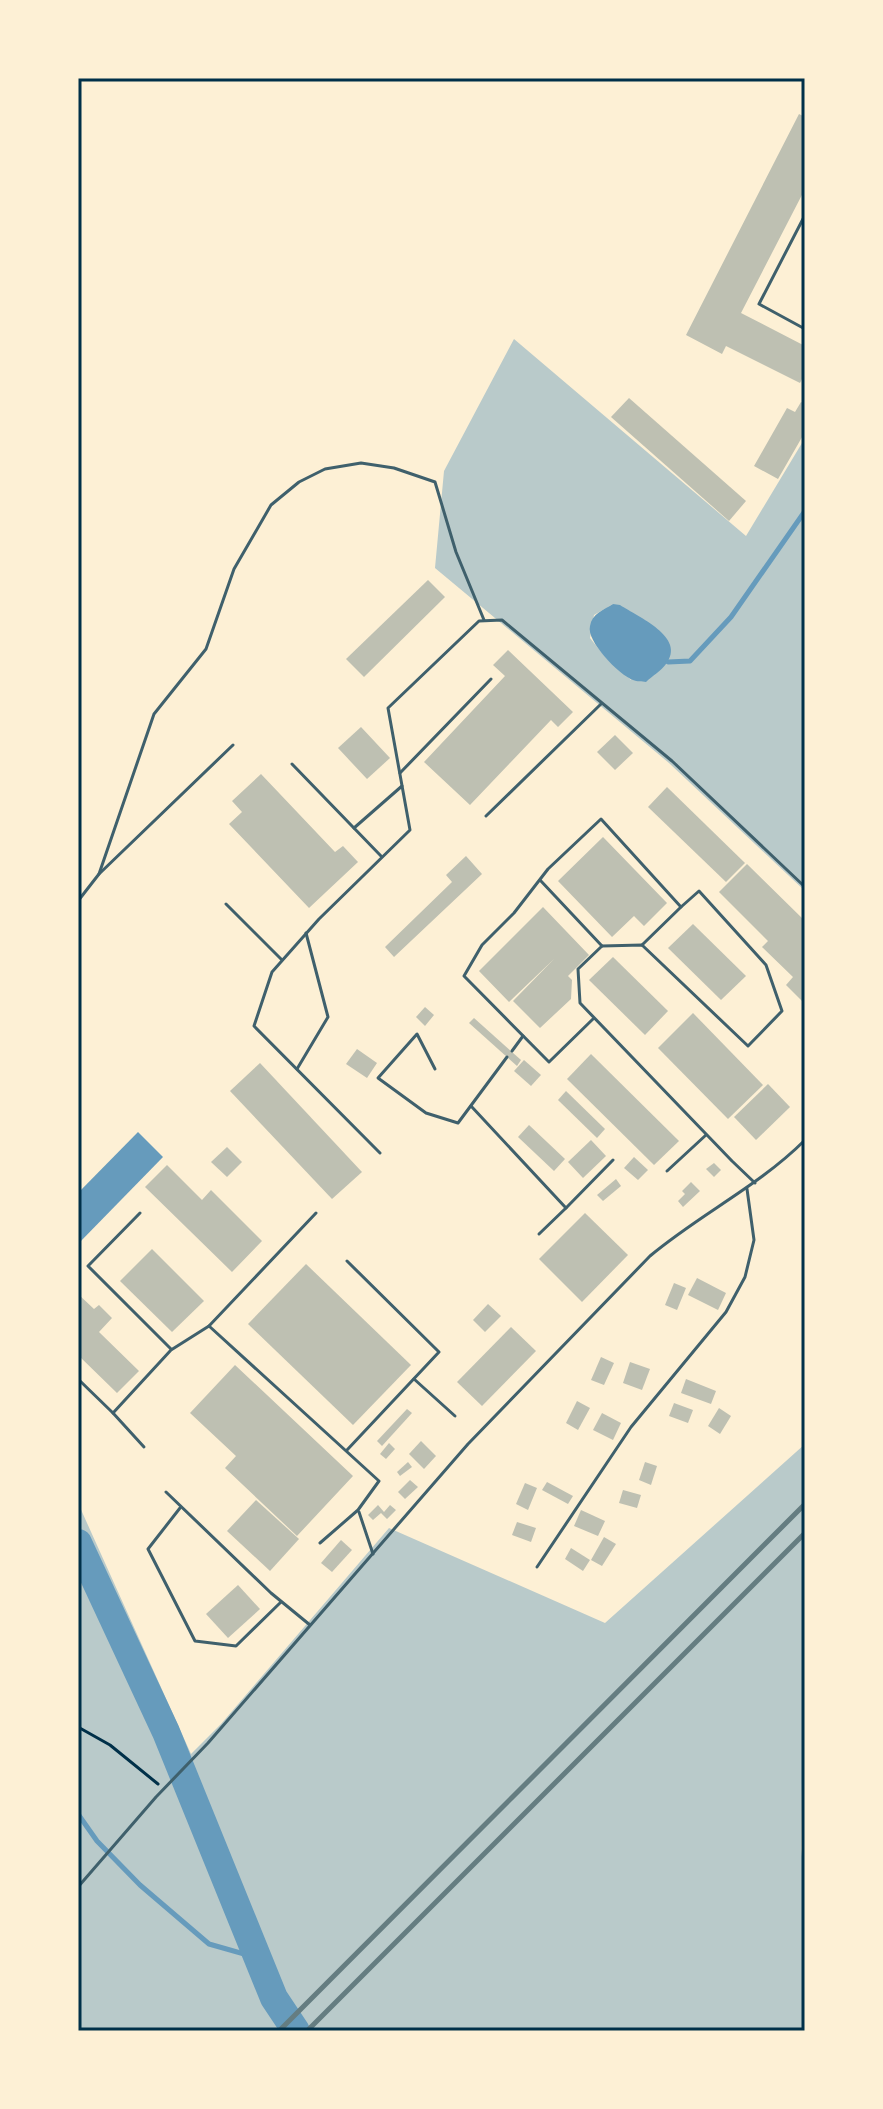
<svg xmlns="http://www.w3.org/2000/svg" width="883" height="2109" viewBox="0 0 883 2109" font-family="Bitter,serif">
  <style>
    .green { fill: #b9caca; fill-rule: evenodd }
    .water { fill: #669bbc }
    .lines { fill: none; stroke-linecap: round; stroke-linejoin: round }
    .stream { stroke: #669bbc; stroke-width: 5 }
    .river { stroke: #669bbc; stroke-width: 28 }
    .building { fill: #bec0b2 }
    .path { stroke: #003049; stroke-width: 3 }
    .service { stroke: #3f606c; stroke-width: 3 }
    .rail { stroke: #657d81; stroke-width: 5 }
    .neatline { fill: none; stroke: #003049; stroke-width: 3 }
  </style>
  <rect width="100%" height="100%" fill="#fdf0d5"/>
  <!-- green -->
  <g class="green">
    <path d="M514,339l232,197 59,-98v453l-136,-128 -234,-195 9,-97zM613,604l18,76 -25,-22 -16,-20 4,-23z"/>
    <polygon points="805,1444 805,1709 803,1712 801,1849 805,1880 805,2031 78,2031 78,1503 191,1754 221,1724 389,1528 605,1623"/>
  </g>
  <!-- water -->
  <g class="water">
    <path d="M613,604l7,1c18,12 67,32 46,59 -5,7 -14,12 -20,18 -4,-1 -9,0 -13,-2 -14,-5 -47,-39 -43,-54 2,-12 13,-16 23,-22z"/>
    <polygon points="138,1132 163,1157 78,1244 78,1193"/>
  </g>
  <g class="lines">
    <!-- stream -->
    <g class="stream">
      <polyline points="668,662 690,661 731,617 805,511"/>
      <polyline points="78,1814 97,1841 140,1885 209,1944 258,1958"/>
    </g>
    <!-- river -->
    <polyline class="river" points="78,1543 166,1732 274,1998 296,2031"/>
  </g>
  <!-- building -->
  <g class="building">
    <polygon points="799,114 805,117 805,189 741,313 805,346 805,373 800,383 726,346 722,354 686,335"/>
    <polygon points="629,398 746,501 729,521 611,417"/>
    <polygon points="801,402 805,404 805,432 778,479 754,466 787,408 795,412"/>
    <polygon points="428,580 445,597 364,677 346,659"/>
    <polygon points="508,650 573,712 558,727 551,720 470,805 424,762 505,676 493,665"/>
    <polygon points="361,727 390,758 367,779 338,748"/>
    <polygon points="615,735 633,753 615,770 597,752"/>
    <polygon points="261,774 335,852 343,846 358,862 309,908 229,824 242,812 232,801"/>
    <polygon points="667,787 745,863 726,882 648,807"/>
    <polygon points="603,837 667,903 644,926 634,916 612,937 558,881"/>
    <polygon points="466,856 482,874 394,957 385,947 452,882 446,875"/>
    <polygon points="747,864 805,921 805,1004 786,985 793,977 762,947 768,941 719,892"/>
    <polygon points="543,907 589,955 568,976 572,980 571,999 540,1028 513,1001 554,959 509,1002 479,971"/>
    <polygon points="693,924 746,976 721,1000 668,948"/>
    <polygon points="613,957 668,1011 645,1035 589,980"/>
    <polygon points="425,1007 434,1015 425,1026 416,1017"/>
    <polygon points="693,1013 763,1085 728,1119 658,1048"/>
    <polygon points="474,1018 521,1060 517,1066 469,1023"/>
    <polygon points="357,1049 377,1063 367,1078 346,1064"/>
    <polygon points="591,1054 679,1141 654,1165 567,1079"/>
    <polygon points="524,1060 541,1075 531,1086 514,1071"/>
    <polygon points="260,1063 362,1172 332,1199 230,1091"/>
    <polygon points="768,1084 790,1107 756,1140 734,1117"/>
    <polygon points="566,1091 605,1129 597,1138 558,1100"/>
    <polygon points="529,1125 565,1159 554,1171 518,1137"/>
    <polygon points="591,1140 606,1156 583,1178 568,1162"/>
    <polygon points="227,1147 242,1162 227,1177 211,1162"/>
    <polygon points="634,1157 648,1170 638,1180 624,1168"/>
    <polygon points="714,1163 721,1170 714,1177 706,1169"/>
    <polygon points="167,1165 202,1200 211,1190 262,1241 232,1272 145,1187"/>
    <polygon points="616,1179 621,1186 603,1201 597,1195"/>
    <polygon points="691,1182 700,1191 683,1207 678,1201 685,1194 682,1191"/>
    <polygon points="585,1213 628,1255 582,1302 539,1259"/>
    <polygon points="152,1249 204,1301 172,1332 120,1281"/>
    <polygon points="306,1264 411,1365 353,1425 248,1324"/>
    <polygon points="697,1278 726,1293 718,1310 688,1295"/>
    <polygon points="674,1283 686,1288 677,1310 665,1305"/>
    <polygon points="78,1294 94,1309 99,1305 112,1318 99,1332 139,1371 117,1393 78,1355"/>
    <polygon points="488,1304 501,1316 485,1332 473,1320"/>
    <polygon points="511,1327 536,1351 482,1406 457,1382"/>
    <polygon points="601,1357 614,1363 604,1385 591,1380"/>
    <polygon points="630,1362 650,1369 642,1390 623,1383"/>
    <polygon points="235,1365 353,1476 297,1536 225,1468 236,1456 190,1413"/>
    <polygon points="686,1379 716,1391 711,1404 681,1393"/>
    <polygon points="577,1401 590,1408 578,1430 566,1423"/>
    <polygon points="674,1403 693,1410 688,1423 669,1416"/>
    <polygon points="719,1408 731,1416 720,1434 708,1426"/>
    <polygon points="407,1409 412,1413 382,1446 377,1441"/>
    <polygon points="602,1413 621,1423 613,1440 593,1430"/>
    <polygon points="421,1441 436,1456 424,1469 409,1454"/>
    <polygon points="389,1443 395,1449 386,1459 380,1454"/>
    <polygon points="408,1462 412,1467 400,1476 397,1472"/>
    <polygon points="645,1462 657,1466 651,1485 639,1480"/>
    <polygon points="410,1480 418,1487 405,1499 398,1492"/>
    <polygon points="547,1482 573,1496 568,1504 542,1490"/>
    <polygon points="525,1483 537,1488 528,1510 516,1504"/>
    <polygon points="623,1490 641,1495 637,1508 619,1503"/>
    <polygon points="256,1500 299,1539 270,1571 227,1531"/>
    <polygon points="378,1505 384,1512 390,1505 396,1510 387,1519 381,1513 373,1520 368,1515"/>
    <polygon points="581,1510 605,1521 598,1536 574,1526"/>
    <polygon points="517,1522 536,1528 531,1542 512,1535"/>
    <polygon points="604,1537 616,1544 602,1566 591,1560"/>
    <polygon points="341,1540 352,1550 332,1572 321,1563"/>
    <polygon points="571,1548 590,1560 583,1571 565,1559"/>
    <polygon points="238,1585 260,1609 228,1638 206,1614"/>
  </g>
  <g class="lines">
    <!-- path -->
    <polyline class="path" points="78,1727 110,1745 158,1784"/>
    <!-- service -->
    <g class="service">
      <polyline points="805,215 759,304 805,329"/>
      <polyline points="292,764 381,856"/>
      <polyline points="400,773 491,679"/>
      <polyline points="486,816 601,704"/>
      <polyline points="354,828 402,786"/>
      <polyline points="99,874 154,714 206,649 234,569 271,505 299,482 325,469 361,463 394,468 435,482 456,552 484,620"/>
      <polyline points="540,880 602,946"/>
      <polyline points="78,901 99,874 233,745"/>
      <polyline points="226,904 282,960"/>
      <polyline points="642,945 681,907"/>
      <polyline points="594,1018 549,1062 464,976 482,945 514,913 548,869 601,819 681,907 699,891 766,965 782,1011 748,1046 642,945 602,946 578,969 580,1003 732,1161 755,1183"/>
      <polyline points="512,1051 523,1036"/>
      <polyline points="297,1069 328,1017 306,933"/>
      <polyline points="435,1069 417,1034 378,1078 426,1113 458,1123 507,1057"/>
      <polyline points="471,1106 566,1208 613,1160"/>
      <polyline points="380,1153 254,1026 272,972 319,919 410,830 388,708 479,621 502,620 672,761 805,887"/>
      <polyline points="667,1171 706,1135"/>
      <polyline points="140,1213 88,1266 171,1349"/>
      <polyline points="539,1234 566,1208"/>
      <polyline points="347,1261 439,1352 347,1450"/>
      <polyline points="209,1326 316,1213"/>
      <polyline points="78,1379 113,1413 171,1350 209,1326 379,1481 358,1510 320,1543"/>
      <polyline points="414,1379 455,1416"/>
      <polyline points="113,1413 144,1447"/>
      <polyline points="166,1492 271,1593 310,1625"/>
      <polyline points="180,1508 148,1549 195,1641 236,1646 281,1602"/>
      <polyline points="359,1512 373,1554"/>
      <polyline points="537,1567 631,1427 726,1312 745,1277 754,1240 747,1189"/>
      <path d="M78,1887l78,-90 52,-54 260,-299 182,-188c50,-42 109,-70 155,-116"/>
    </g>
    <!-- rail -->
    <g class="rail">
      <polyline points="279,2031 805,1504"/>
      <polyline points="307,2031 805,1533"/>
    </g>
  </g>
  <!-- border -->
  <rect width="883" height="2109" fill="none" stroke="#fdf0d5" stroke-width="160"/>
  <rect x="80" y="80" width="723" height="1949" class="neatline"/>
</svg>
